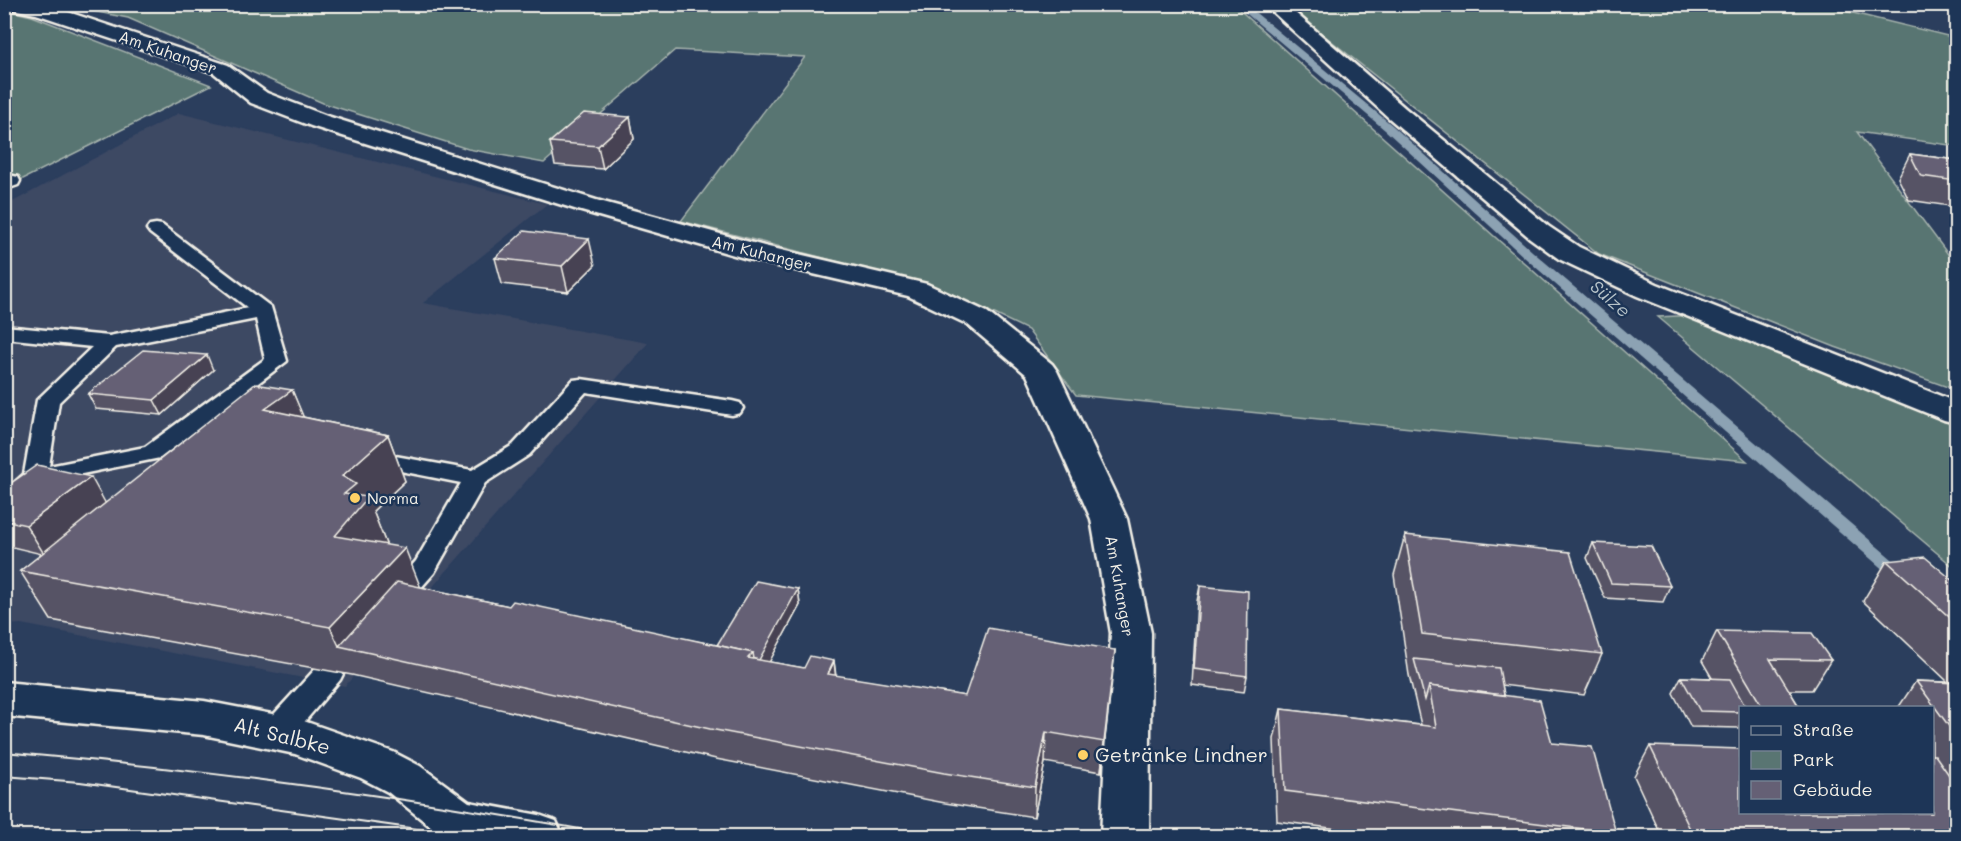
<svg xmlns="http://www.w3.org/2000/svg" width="1961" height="841" viewBox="0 0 1961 841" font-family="Mali,sans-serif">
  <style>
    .built { fill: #3c4864 }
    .green { fill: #597572; stroke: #a6b3ad; stroke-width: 1.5 }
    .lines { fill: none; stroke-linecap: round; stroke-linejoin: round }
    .stream { fill: #8ca2b3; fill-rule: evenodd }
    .lane-casing { stroke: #f4f1e8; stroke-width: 5 }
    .street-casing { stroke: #f4f1e8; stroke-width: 5 }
    .secondary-casing { stroke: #f4f1e8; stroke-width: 5 }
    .lane { fill: #1d3557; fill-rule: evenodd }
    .street { fill: #1d3557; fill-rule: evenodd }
    .secondary { fill: #1d3557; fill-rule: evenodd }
    .tram { stroke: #f4f1e8; stroke-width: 2 }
    .wall { fill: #575365; stroke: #f4f1e8; stroke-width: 1.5 }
    .shaded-wall { fill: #474352; stroke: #f4f1e8; stroke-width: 1.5 }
    .building { fill: #656075; stroke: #f4f1e8; stroke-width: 1.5 }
    .poi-dot { fill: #ffd166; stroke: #1d3557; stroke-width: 2 }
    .labels { text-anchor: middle; stroke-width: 5; stroke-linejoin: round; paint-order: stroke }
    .street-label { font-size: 16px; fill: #f4f1e8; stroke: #1d3557 }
    .poi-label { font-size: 16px; fill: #f4f1e8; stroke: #1d3557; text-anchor: start }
    .water-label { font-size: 18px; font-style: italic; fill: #b7c3c9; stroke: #1d3557 }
    .near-street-label { font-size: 20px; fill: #f4f1e8; stroke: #1d3557 }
    .near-poi-label { font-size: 20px; fill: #f4f1e8; stroke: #1d3557; text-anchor: start }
  </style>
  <rect width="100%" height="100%" fill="#2b3e5d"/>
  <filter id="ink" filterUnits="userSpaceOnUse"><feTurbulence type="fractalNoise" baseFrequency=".0167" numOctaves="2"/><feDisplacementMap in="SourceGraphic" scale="12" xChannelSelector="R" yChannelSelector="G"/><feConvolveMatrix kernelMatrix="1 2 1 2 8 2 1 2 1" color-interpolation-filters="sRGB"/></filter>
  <g filter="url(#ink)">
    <!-- built -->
    <polygon class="built" points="179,113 547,204 423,303 648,343 345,686 21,624 5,625 5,206"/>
    <!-- green -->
    <g class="green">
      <polygon points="62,5 1234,5 1747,461 1076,395 1028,330 976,305 905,279 681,221 805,57 675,50 544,163 468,149 323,103 128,18"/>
      <polygon points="1820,5 1956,38 1956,146 1857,132 1956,265 1956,390 1835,347 1599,254 1286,5"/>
      <polygon points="5,10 32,16 211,85 5,188"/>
      <polygon points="1698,315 1956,420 1956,569 1658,317"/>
    </g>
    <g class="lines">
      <!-- stream -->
      <polygon class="stream" points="1235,4 1245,4 1393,126 1532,251 1906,571 1909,575 1906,579 1894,579 1524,257 1385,130"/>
      <!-- lane casing -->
      <g class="lane-casing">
        <g id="lane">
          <polygon points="4,174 18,177 20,181 18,185 4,190"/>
          <path d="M156,224l6,1 109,82 16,54 -127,97 -117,24 -30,30 -9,2v-22l20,-18 13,-74 55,-53 -88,-9v-12l105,10 139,-28 -98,-75 -3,-4 3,-4zM256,319l9,40 -120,88 -96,19 10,-64 57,-55z"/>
          <polygon points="581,379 732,401 740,403 743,408 740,413 732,415 586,392 529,455 485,483 434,573 411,599 402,601 393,599 389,592 416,561 461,483 360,463 356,458 360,453 368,451 472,470 513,445 573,380"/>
          <polygon points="330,661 340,664 344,672 340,680 288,741 277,744 266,741 262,732 266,723 320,664"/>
        </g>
      </g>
      <!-- street casing -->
      <g class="street-casing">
        <g id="street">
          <polygon points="4,4 47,5 228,65 267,93 327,116 596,200 764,246 927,284 987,312 1052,364 1057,371 1127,519 1151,633 1149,836 1101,836 1111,633 1091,519 1027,375 967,324 908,296 748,259 578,210 311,126 251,103 214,73 36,14 7,8"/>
          <polygon points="1264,4 1285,4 1405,108 1548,226 1579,247 1657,284 1956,402 1956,423 1944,420 1637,296 1559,259 1530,238 1389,118"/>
        </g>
      </g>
      <!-- secondary casing -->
      <g class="secondary-casing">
        <polygon id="secondary" points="4,682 204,701 298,719 393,752 420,766 469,802 539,815 556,821 563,836 446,836 440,834 388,792 361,778 295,754 204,735 4,716"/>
      </g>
      <!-- lane -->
      <use href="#lane" class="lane"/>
      <!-- street -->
      <use href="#street" class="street"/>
      <!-- secondary -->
      <use href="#secondary" class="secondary"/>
      <!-- tram -->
      <g class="tram">
        <path d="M4,752c206,18 410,46 614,84"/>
        <polyline points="4,776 80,782 467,836"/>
      </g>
    </g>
    <!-- wall -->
    <g class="wall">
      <polygon points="630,117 634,139 603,169 555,165 550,142"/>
      <polygon points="1910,154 1956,160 1956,207 1909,200 1898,178"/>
      <polygon points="495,258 595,265 568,292 502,284"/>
      <polygon points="213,370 162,415 96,409 88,394"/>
      <polygon points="292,390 303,417 388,435 405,481 373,511 386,544 420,587 509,606 717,645 798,589 800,605 769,662 804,668 834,661 836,676 965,696 1115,650 1101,772 1045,762 1034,817 945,803 716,759 352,675 51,620 20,571 42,554 4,545 4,488 106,503"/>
      <polygon points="1405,535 1602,654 1584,695 1502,685 1504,695 1552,743 1616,833 1614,837 1399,837 1277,821 1274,739 1281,709 1421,725 1409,675 1394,575"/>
      <polygon points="1593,543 1670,586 1663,602 1605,598 1587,558"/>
      <polygon points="1887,561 1956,583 1956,837 1662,837 1634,776 1650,746 1932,813 1932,708 1898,708 1916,681 1948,682 1863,601"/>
      <polygon points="1200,586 1247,676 1244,692 1192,685 1197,601"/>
      <polygon points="1717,631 1831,660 1812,690 1789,690 1800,708 1740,708 1740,729 1740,728 1691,727 1673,693 1681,677 1712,678 1702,661"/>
    </g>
    <!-- shaded-wall -->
    <g class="shaded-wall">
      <polygon points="630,117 634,139 603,169 598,146"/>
      <polygon points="589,239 595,265 568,292 562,266"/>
      <polygon points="207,355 213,370 162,415 154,400"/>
      <polygon points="292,390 311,435 265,409"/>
      <polygon points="388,435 405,481 373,511 386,544 355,584 335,536 344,494 342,476"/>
      <polygon points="91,477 107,506 44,554 26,525"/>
      <polygon points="405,548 424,596 339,646 330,627"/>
      <polygon points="798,589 800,605 758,683 748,658"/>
      <polygon points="1115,650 1112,680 1101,772 1104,742"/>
      <polygon points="834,661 837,691 828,674"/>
      <polygon points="1046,732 1045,762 1034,817 1035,787"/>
    </g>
    <!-- building -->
    <g class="building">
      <polygon points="584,113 630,117 598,146 550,142"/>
      <polygon points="1910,154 1956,160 1956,181 1921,176"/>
      <polygon points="524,231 589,239 562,266 495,258"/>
      <polygon points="143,350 207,355 154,400 88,394"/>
      <polygon points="255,384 292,390 265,409 388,435 342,476 356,484 344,494 368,497 335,536 405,548 330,627 20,571"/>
      <polygon points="37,465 91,477 26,525 4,520 4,488"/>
      <polygon points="1405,535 1570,552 1602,654 1422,634"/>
      <polygon points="1593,543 1651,546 1670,586 1611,583"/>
      <polygon points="1925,557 1956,583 1956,623 1887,561"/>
      <polygon points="756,581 798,589 759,660 754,659 753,653 717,645"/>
      <polygon points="397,582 509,606 513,601 753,653 748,658 804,668 810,656 834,661 828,674 965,696 988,628 1115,650 1104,742 1046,732 1035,787 944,773 710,729 339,646"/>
      <polygon points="1200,586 1248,591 1247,676 1194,669"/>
      <polygon points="1717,631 1812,633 1831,660 1770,659 1800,708 1763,708"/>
      <polygon points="1414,659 1499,668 1504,695 1429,686 1425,700"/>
      <polygon points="1681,677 1730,679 1746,708 1740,708 1740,712 1700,711"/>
      <polygon points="1916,681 1956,683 1956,736"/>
      <polygon points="1429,686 1540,700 1552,743 1592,747 1616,833 1285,791 1281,709 1436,727"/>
      <polygon points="1650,746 1740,749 1740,813 1932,813 1932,755 1935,755 1956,785 1956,837 1879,837 1691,831"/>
    </g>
  </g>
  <!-- markers -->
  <g class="poi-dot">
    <circle cx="355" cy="498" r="6"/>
    <circle cx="1083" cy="755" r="6"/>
  </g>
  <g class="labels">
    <!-- street labels -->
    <g class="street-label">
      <text transform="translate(168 52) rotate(19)" y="6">Am Kuhanger</text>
      <text transform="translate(762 253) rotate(14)" y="6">Am Kuhanger</text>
      <text transform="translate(1120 586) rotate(80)" y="6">Am Kuhanger</text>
    </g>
    <!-- poi labels -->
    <g class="poi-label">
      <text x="367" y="504">Norma</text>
    </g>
    <!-- water labels -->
    <g class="water-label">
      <text transform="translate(1610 299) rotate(41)" y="6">Sülze</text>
    </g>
    <!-- near-street labels -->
    <g class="near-street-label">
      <text transform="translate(282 736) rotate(14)" y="7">Alt Salbke</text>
    </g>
    <!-- near-poi labels -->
    <g class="near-poi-label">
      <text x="1095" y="762">Getränke Lindner</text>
    </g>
  </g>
  <!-- margin -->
  <rect width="1961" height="841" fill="none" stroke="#1d3557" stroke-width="24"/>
  <rect x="12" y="12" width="1937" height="817" fill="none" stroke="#f4f1e8" stroke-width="2" filter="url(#ink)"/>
  <!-- legend -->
  <rect x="1739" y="706" width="195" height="108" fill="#1d3557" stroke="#738091" stroke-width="1.5"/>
  <rect x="1751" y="726" width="30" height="9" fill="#1d3557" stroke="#738091" stroke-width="1.5"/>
  <text x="1793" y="736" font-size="18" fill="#f4f1e8">Straße</text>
  <rect x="1751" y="751" width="30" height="18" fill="#597572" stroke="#738091" stroke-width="1.5"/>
  <text x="1793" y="766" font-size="18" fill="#f4f1e8">Park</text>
  <rect x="1751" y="781" width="30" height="18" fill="#656075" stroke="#738091" stroke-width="1.5"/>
  <text x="1793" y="796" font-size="18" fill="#f4f1e8">Gebäude</text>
</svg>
